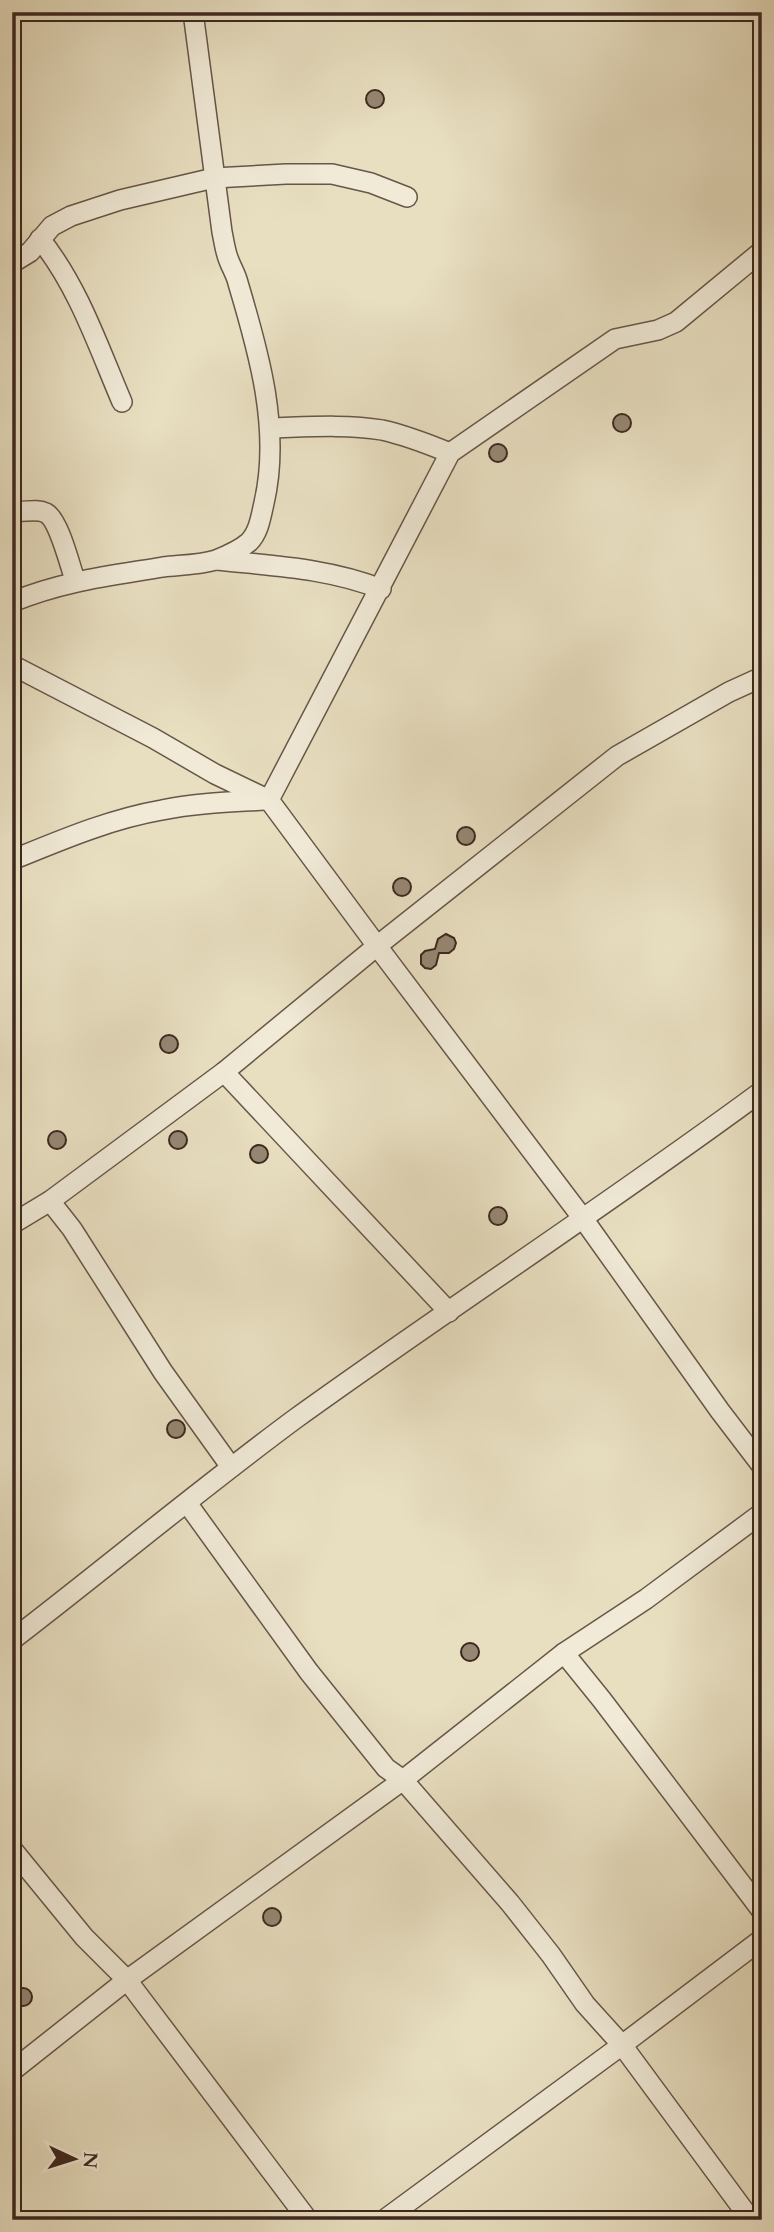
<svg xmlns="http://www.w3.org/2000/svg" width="774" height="2232" viewBox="0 0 774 2232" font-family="Cardo,serif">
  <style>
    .building { fill: #968773; stroke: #3d281f; stroke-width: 2 }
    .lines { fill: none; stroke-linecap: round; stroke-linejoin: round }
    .minor-casing { stroke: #685648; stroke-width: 22 }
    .minor { stroke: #f0ead7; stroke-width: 19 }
  </style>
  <rect width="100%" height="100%" fill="#e8dfc1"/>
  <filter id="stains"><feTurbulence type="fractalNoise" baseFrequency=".00286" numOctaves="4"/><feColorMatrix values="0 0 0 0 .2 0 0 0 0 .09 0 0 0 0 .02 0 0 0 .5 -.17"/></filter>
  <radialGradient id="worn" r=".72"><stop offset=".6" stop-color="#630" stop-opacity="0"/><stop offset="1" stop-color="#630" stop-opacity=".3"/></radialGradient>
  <!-- building -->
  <g class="building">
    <circle cx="375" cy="99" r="9"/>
    <circle cx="622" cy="423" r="9"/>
    <circle cx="498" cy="453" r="9"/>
    <circle cx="466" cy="836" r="9"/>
    <circle cx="402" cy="887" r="9"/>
    <polygon points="446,934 454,938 456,943 454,949 449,953 439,953 436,965 431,969 425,968 421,964 421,955 425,951 435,949 438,939"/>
    <circle cx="169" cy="1044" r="9"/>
    <circle cx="57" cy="1140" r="9"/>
    <circle cx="178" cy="1140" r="9"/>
    <circle cx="259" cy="1154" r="9"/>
    <circle cx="498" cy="1216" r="9"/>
    <circle cx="176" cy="1429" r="9"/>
    <circle cx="470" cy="1652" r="9"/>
    <circle cx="272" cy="1917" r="9"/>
    <circle cx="23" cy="1997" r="9"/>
  </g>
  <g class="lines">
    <!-- minor casing -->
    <g class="minor-casing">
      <g id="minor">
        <path d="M40,239c38,47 58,107 82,163"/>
        <polyline points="12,263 30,252 52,226 71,216 120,200 214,178 286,174 332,174 371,183 407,197"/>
        <path d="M271,428c36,-1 74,-4 111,2 23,5 46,14 68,23"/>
        <path d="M12,511c11,2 24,-3 34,2 13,7 24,53 29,67"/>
        <path d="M217,560c56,6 111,8 164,29"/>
        <path d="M12,602c51,-21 97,-26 151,-35 17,-2 36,-2 53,-7 10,-4 24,-10 33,-18 10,-10 12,-26 15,-39 17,-73 -5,-150 -26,-220 -2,-9 -7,-16 -10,-25 -3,-8 -4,-17 -6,-26l-29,-220"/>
        <polyline points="12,665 153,738 215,774 269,800 377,946 584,1220 720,1411 762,1466"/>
        <polyline points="269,800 450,453 615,339 658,330 676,322 762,251"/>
        <path d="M12,860c49,-20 98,-41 150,-50 34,-7 69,-8 103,-10"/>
        <polyline points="224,1072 449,1312"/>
        <polyline points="50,1201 72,1229 163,1372 231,1467"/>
        <polyline points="12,1224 50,1201 224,1072 377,946 617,756 729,692 762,677"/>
        <polyline points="187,1503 309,1672 386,1768 403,1780 510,1903 551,1955 585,2004 622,2045 751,2220"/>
        <polyline points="762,1513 646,1599 564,1653 602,1700 762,1911"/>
        <path d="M12,1640c95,-73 187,-150 283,-221 154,-111 314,-215 467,-328"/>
        <polyline points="12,1849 84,1937 127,1980 308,2220"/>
        <polyline points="12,2071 127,1980 403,1780 564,1653"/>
        <polyline points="384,2220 622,2045 762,1939"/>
      </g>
    </g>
    <!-- minor -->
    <use href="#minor" class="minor"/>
  </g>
  <!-- margin -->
  <rect width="774" height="2232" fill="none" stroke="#e8dfc1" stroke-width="42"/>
  <rect x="14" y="14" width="746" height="2204" fill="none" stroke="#3d281f" stroke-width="3.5"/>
  <rect x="21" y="21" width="732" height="2190" fill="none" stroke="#3d281f" stroke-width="2"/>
  <!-- north arrow -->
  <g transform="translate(74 2159) rotate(94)" stroke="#f0ead7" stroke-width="5" paint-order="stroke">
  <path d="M0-5L12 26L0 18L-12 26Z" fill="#3d281f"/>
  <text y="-10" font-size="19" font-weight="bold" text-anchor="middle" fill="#3d281f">N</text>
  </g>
  <rect width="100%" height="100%" filter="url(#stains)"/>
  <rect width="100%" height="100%" fill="url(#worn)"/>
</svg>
